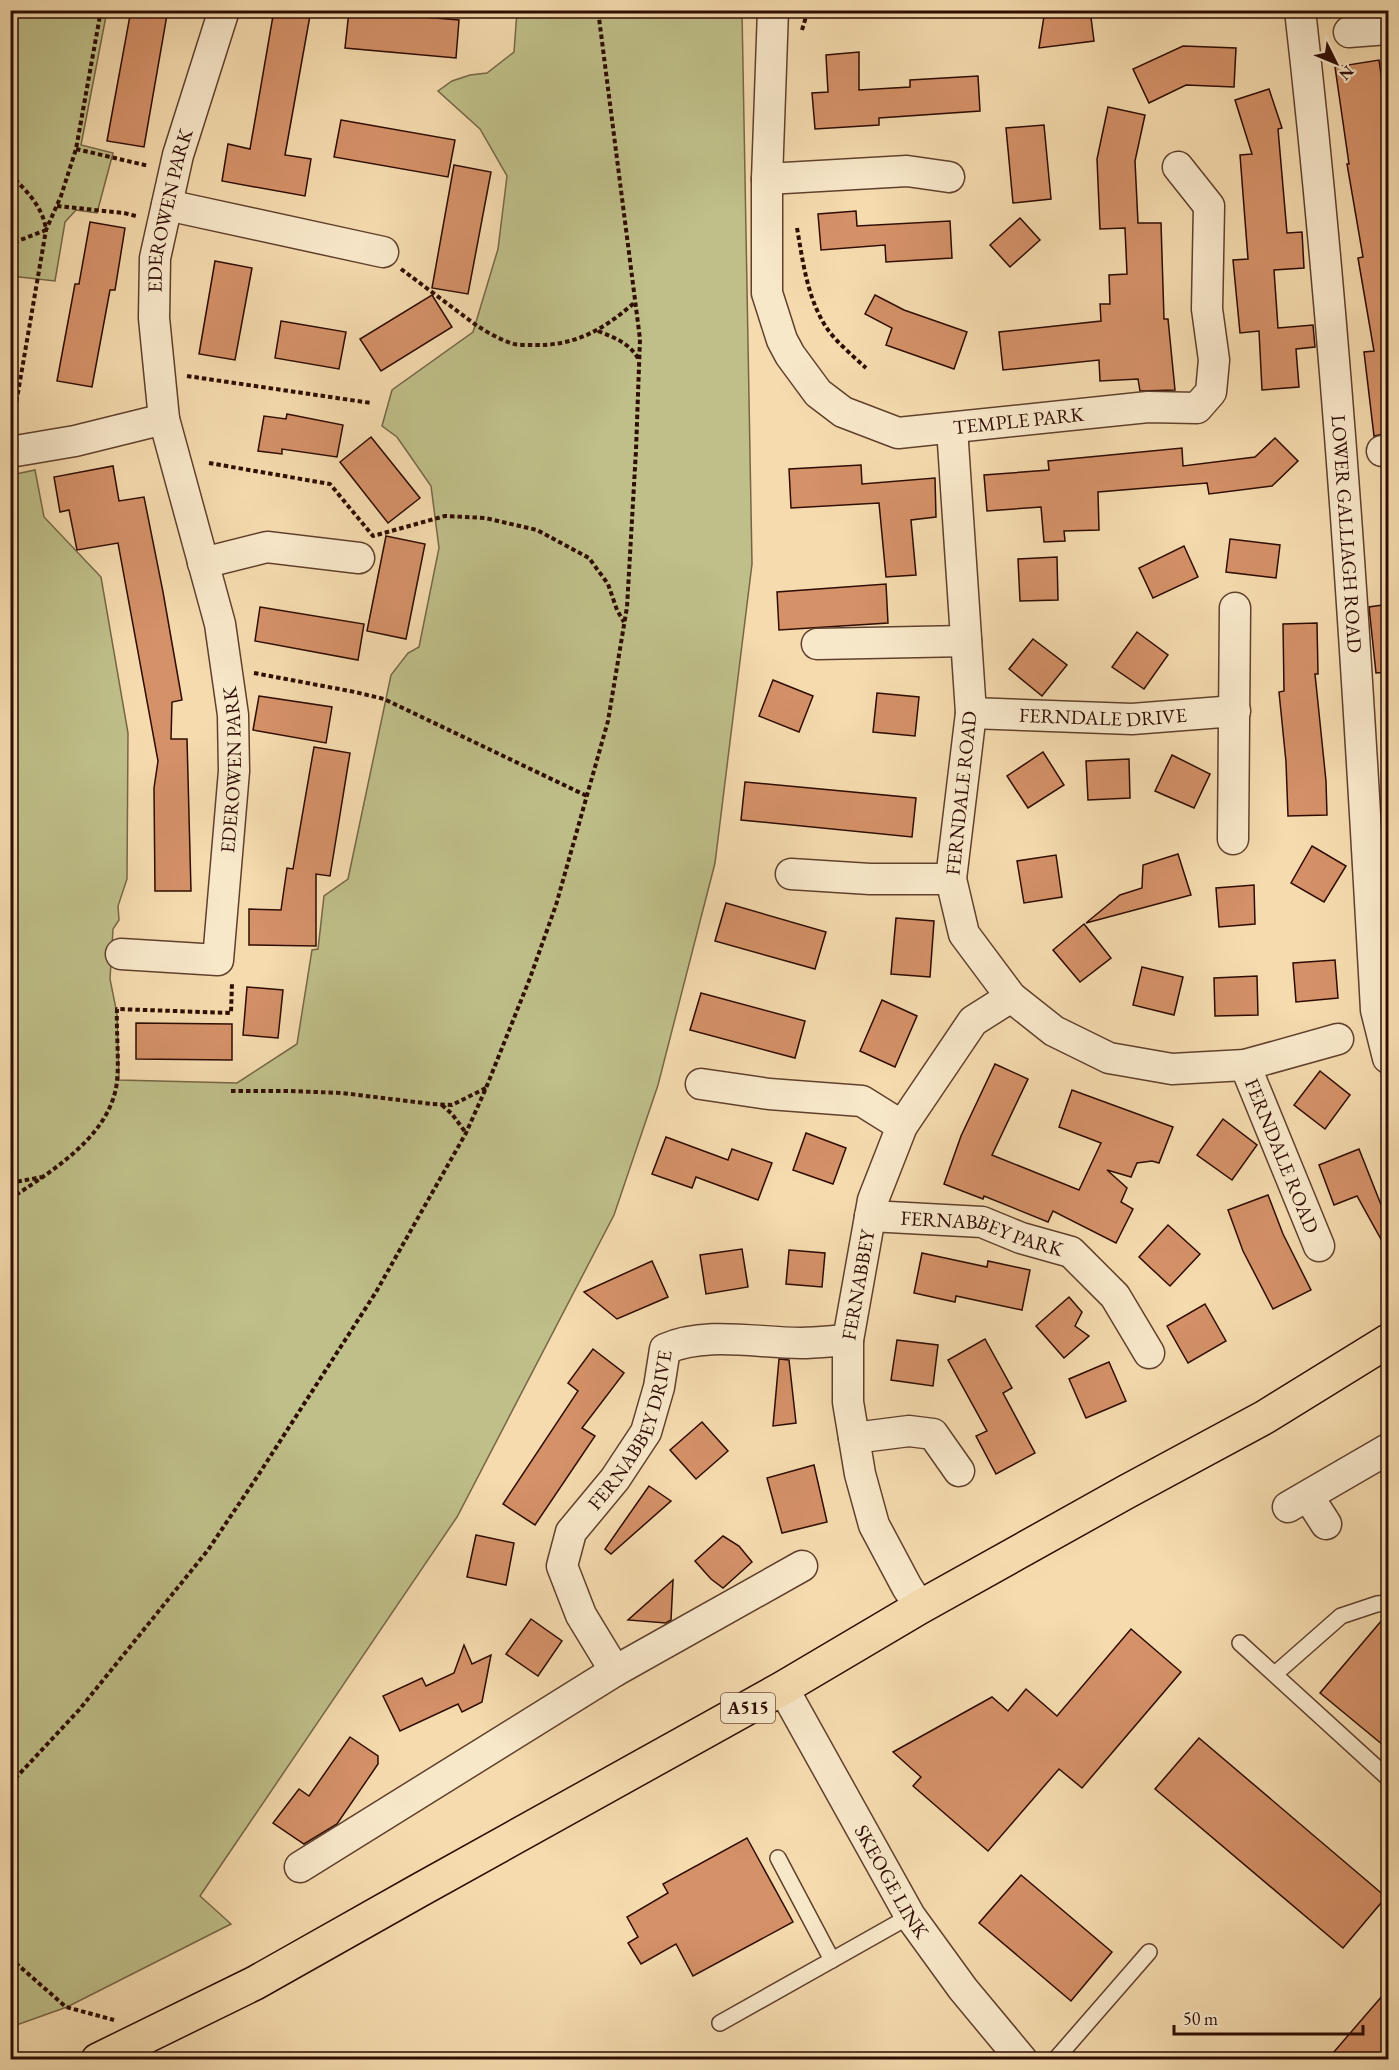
<svg xmlns="http://www.w3.org/2000/svg" width="1399" height="2070" viewBox="0 0 1399 2070" font-family="'EB Garamond',serif">
  <style>
    .green { fill: #bfbf89; stroke: #766646; stroke-width: 1.5 }
    .building { fill: #d59168; stroke: #2e0c02; stroke-width: 1.5 }
    .lines { fill: none; stroke-linecap: round; stroke-linejoin: round }
    .lane-casing { stroke: #60402d; stroke-width: 18 }
    .street-casing { stroke: #60402d; stroke-width: 33 }
    .highway-casing { stroke: #2e0c02; stroke-width: 36 }
    .path { stroke: #2e0c02; stroke-width: 4; stroke-dasharray: 4.5 3; stroke-linecap: butt }
    .lane { stroke: #f8e8ca; stroke-width: 15 }
    .street { stroke: #f8e8ca; stroke-width: 30 }
    .highway { stroke: #f5dbae; stroke-width: 33 }
    .labels { text-anchor: middle; stroke-width: 6; stroke-linejoin: round; paint-order: stroke }
    .shield { fill: #f8e8ca; stroke: #6b4e3e; stroke-width: 1.5 }
    .shield-label { font-size: 18px; font-weight: bold; fill: #2e0c02 }
    .street-label { font-size: 20px; fill: #2e0c02; stroke: #f8e8ca }
  </style>
  <rect width="100%" height="100%" fill="#f5dbae"/>
  <filter id="stains"><feTurbulence type="fractalNoise" baseFrequency=".00333" numOctaves="4"/><feColorMatrix values="0 0 0 0 .2 0 0 0 0 .09 0 0 0 0 .02 0 0 0 .5 -.17"/></filter>
  <radialGradient id="worn" r=".72"><stop offset=".6" stop-color="#630" stop-opacity="0"/><stop offset="1" stop-color="#630" stop-opacity=".3"/></radialGradient>
  <!-- green -->
  <g class="green">
    <polygon points="11,10 107,11 81,145 113,153 97,213 76,210 65,222 55,281 11,276"/>
    <polygon points="517,11 742,11 752,564 715,863 658,1085 614,1215 457,1517 200,1896 231,1924 67,2007 11,2027 11,475 35,470 44,517 101,577 128,733 127,879 118,906 119,920 113,929 110,979 117,1014 119,1080 237,1083 297,1044 312,950 318,949 324,896 348,879 391,675 408,653 419,647 439,548 431,486 397,437 382,426 392,390 473,332 498,249 507,176 480,129 438,91 452,81 470,75 487,73 514,52"/>
  </g>
  <!-- building -->
  <g class="building">
    <polygon points="131,10 167,15 144,147 107,141"/>
    <polygon points="274,10 311,10 285,155 311,159 305,196 222,181 228,144 250,149"/>
    <polygon points="1045,10 1090,10 1094,41 1039,48"/>
    <polygon points="349,11 459,20 456,58 345,48"/>
    <polygon points="1183,46 1236,48 1234,87 1186,85 1149,103 1133,69"/>
    <polygon points="859,52 859,90 910,87 910,80 978,76 980,111 879,118 879,125 815,129 812,93 828,92 826,55"/>
    <polygon points="1379,60 1389,131 1389,433 1374,436 1364,352 1374,351 1358,258 1363,257 1347,164 1349,164 1335,67"/>
    <polygon points="1269,89 1282,128 1278,129 1287,233 1302,232 1304,268 1274,270 1278,328 1313,325 1315,347 1296,349 1299,387 1262,390 1259,331 1240,333 1233,260 1248,259 1240,155 1252,154 1235,100"/>
    <polygon points="1108,107 1145,115 1135,161 1138,223 1161,223 1164,319 1168,319 1175,390 1140,391 1138,379 1100,381 1099,360 1003,370 999,332 1101,321 1100,304 1110,304 1109,275 1127,274 1125,228 1100,229 1097,159"/>
    <polygon points="341,120 455,140 448,177 334,157"/>
    <polygon points="1044,125 1051,199 1013,203 1006,128"/>
    <polygon points="454,165 491,172 468,294 432,288"/>
    <polygon points="856,211 857,226 950,221 952,258 886,262 885,245 821,250 818,214"/>
    <polygon points="1020,218 1040,240 1010,267 990,245"/>
    <polygon points="90,222 125,228 115,290 110,290 92,387 57,381 75,284 79,284"/>
    <polygon points="215,261 252,268 235,360 199,354"/>
    <polygon points="432,295 452,327 381,371 360,339"/>
    <polygon points="875,295 904,310 967,332 954,369 886,345 892,328 865,314"/>
    <polygon points="281,321 346,332 339,369 275,358"/>
    <polygon points="287,414 343,425 337,457 282,449 282,454 258,451 264,416 286,419"/>
    <polygon points="371,437 420,498 388,523 340,462"/>
    <polygon points="1275,438 1298,461 1272,486 1209,494 1207,483 1098,492 1099,530 1064,531 1065,541 1044,542 1041,507 987,511 984,475 1049,470 1048,461 1182,448 1183,466 1255,457"/>
    <polygon points="861,465 862,484 935,478 936,517 911,520 916,575 886,577 879,503 791,508 789,469"/>
    <polygon points="113,466 119,501 144,497 163,592 182,700 172,702 171,739 187,739 191,891 155,891 154,788 158,761 118,543 77,550 69,510 60,512 54,477"/>
    <polygon points="386,536 425,544 406,639 367,631"/>
    <polygon points="1230,539 1280,545 1276,578 1226,572"/>
    <polygon points="1184,546 1198,577 1153,598 1139,568"/>
    <polygon points="1057,557 1058,600 1020,601 1018,559"/>
    <polygon points="886,584 888,623 779,630 777,592"/>
    <polygon points="1389,604 1389,672 1376,673 1369,607"/>
    <polygon points="260,607 364,624 358,660 255,641"/>
    <polygon points="1317,623 1318,674 1315,674 1326,781 1327,815 1288,816 1286,762 1279,692 1284,691 1283,624"/>
    <polygon points="1137,632 1168,655 1144,689 1112,667"/>
    <polygon points="1033,639 1067,665 1042,696 1009,669"/>
    <polygon points="773,680 813,696 799,732 759,716"/>
    <polygon points="877,693 919,697 915,736 873,732"/>
    <polygon points="259,696 332,707 326,743 253,730"/>
    <polygon points="314,747 350,753 330,876 316,874 316,946 249,945 249,909 281,910 287,868 293,869"/>
    <polygon points="1043,752 1064,785 1028,808 1007,776"/>
    <polygon points="1172,755 1210,774 1194,808 1155,791"/>
    <polygon points="1129,759 1130,798 1088,800 1086,761"/>
    <polygon points="745,782 916,798 912,837 741,820"/>
    <polygon points="1312,846 1346,866 1324,902 1291,883"/>
    <polygon points="1178,854 1191,895 1086,923 1120,895 1142,888 1143,865"/>
    <polygon points="1056,855 1062,897 1024,903 1017,861"/>
    <polygon points="1254,885 1255,924 1219,927 1216,888"/>
    <polygon points="726,903 826,932 815,969 715,941"/>
    <polygon points="896,918 934,921 930,977 891,974"/>
    <polygon points="1084,924 1111,958 1080,982 1053,950"/>
    <polygon points="1335,960 1338,998 1296,1002 1293,963"/>
    <polygon points="1142,967 1183,977 1174,1015 1133,1005"/>
    <polygon points="1257,976 1258,1015 1215,1016 1214,978"/>
    <polygon points="247,987 283,990 278,1038 243,1035"/>
    <polygon points="701,993 805,1021 795,1058 690,1030"/>
    <polygon points="882,1000 917,1016 895,1067 860,1051"/>
    <polygon points="136,1023 232,1024 232,1060 136,1059"/>
    <polygon points="995,1064 1028,1079 992,1155 1079,1190 1101,1143 1059,1127 1072,1090 1173,1127 1159,1163 1152,1161 1137,1163 1131,1177 1107,1170 1127,1188 1121,1202 1133,1209 1116,1243 1053,1211 1048,1222 984,1196 983,1199 944,1184 961,1136"/>
    <polygon points="1320,1071 1350,1095 1325,1129 1294,1105"/>
    <polygon points="1223,1119 1257,1145 1232,1180 1197,1155"/>
    <polygon points="806,1133 846,1148 833,1184 793,1170"/>
    <polygon points="666,1137 728,1160 732,1149 772,1163 758,1200 696,1177 692,1188 652,1174"/>
    <polygon points="1359,1149 1389,1225 1389,1238 1382,1241 1357,1196 1334,1205 1319,1165"/>
    <polygon points="1268,1195 1283,1234 1311,1290 1273,1309 1243,1251 1228,1210"/>
    <polygon points="1168,1225 1200,1254 1170,1286 1139,1257"/>
    <polygon points="742,1249 748,1287 706,1294 700,1255"/>
    <polygon points="789,1250 825,1253 822,1287 786,1284"/>
    <polygon points="922,1253 987,1267 988,1261 1030,1270 1022,1310 956,1296 955,1302 914,1293"/>
    <polygon points="652,1261 668,1297 617,1319 584,1292"/>
    <polygon points="1069,1297 1082,1312 1075,1326 1089,1336 1064,1358 1036,1326"/>
    <polygon points="1205,1304 1226,1341 1188,1363 1167,1326"/>
    <polygon points="985,1339 1012,1388 1003,1393 1035,1453 996,1474 976,1436 987,1431 948,1360"/>
    <polygon points="897,1340 938,1345 933,1386 891,1380"/>
    <polygon points="593,1349 624,1373 582,1428 595,1436 535,1525 503,1504 578,1391 568,1383"/>
    <polygon points="779,1359 789,1360 796,1423 773,1426"/>
    <polygon points="1109,1362 1126,1401 1086,1418 1069,1379"/>
    <polygon points="702,1422 728,1451 696,1479 670,1450"/>
    <polygon points="814,1465 827,1522 782,1533 767,1478"/>
    <polygon points="649,1486 671,1501 611,1554 605,1549"/>
    <polygon points="476,1535 514,1543 506,1585 467,1577"/>
    <polygon points="723,1536 739,1546 752,1562 723,1588 711,1579 695,1561"/>
    <polygon points="673,1580 671,1620 666,1623 628,1620"/>
    <polygon points="1388,1613 1389,1613 1389,1750 1320,1693"/>
    <polygon points="531,1619 562,1641 538,1676 506,1654"/>
    <polygon points="1131,1629 1181,1672 1082,1788 1059,1769 988,1851 913,1786 921,1777 893,1752 992,1697 1008,1711 1026,1689 1057,1716"/>
    <polygon points="464,1645 472,1664 491,1655 482,1702 462,1712 458,1704 400,1731 383,1696 422,1678 426,1686 454,1673"/>
    <polygon points="350,1737 378,1756 378,1764 337,1824 304,1844 273,1823 299,1789 309,1796"/>
    <polygon points="1199,1738 1386,1897 1343,1948 1155,1789"/>
    <polygon points="747,1838 793,1922 693,1976 676,1944 641,1964 628,1943 638,1937 627,1917 668,1893 663,1884"/>
    <polygon points="1021,1875 1112,1952 1071,2001 979,1923"/>
    <polygon points="1389,1988 1389,2060 1327,2060"/>
  </g>
  <g class="lines">
    <!-- lane casing -->
    <g class="lane-casing">
      <g id="lane">
        <polyline points="1240,1643 1388,1778"/>
        <polyline points="1275,1674 1341,1616 1377,1604 1388,1603"/>
        <polyline points="778,1858 832,1960 910,1916"/>
        <polyline points="720,2023 832,1960"/>
        <polyline points="1055,2060 1149,1952"/>
      </g>
    </g>
    <!-- street casing -->
    <g class="street-casing">
      <g id="street">
        <path id="s1" d="M773,10l-6,169v114l15,47 8,15 28,38 25,19 55,21 250,-26 49,1 14,-16 3,-32 -7,-51 2,-103 -31,-39"/>
        <path id="s2" d="M1300,10c38,333 58,667 76,1000l12,48"/>
        <polyline points="1349,32 1388,29"/>
        <polyline points="767,179 907,171 949,177"/>
        <polyline points="167,205 383,252"/>
        <polyline points="952,428 971,713 951,879 964,934 1011,997 1054,1031 1109,1058 1172,1069 1245,1065 1338,1039"/>
        <polyline points="1382,451 1388,450"/>
        <path id="s3" d="M10,452l65,-11 89,-22 -10,-101 1,-60 23,-103 46,-145"/>
        <polyline points="203,563 267,547 359,558"/>
        <polyline points="817,644 966,641"/>
        <path id="s4" d="M971,713l161,6 103,-8"/>
        <polyline points="1233,839 1235,608"/>
        <polyline points="791,874 870,879 951,879"/>
        <path id="s5" d="M121,954l97,6 16,-189 -1,-56 -13,-91 -56,-205"/>
        <path id="s6" d="M1245,1065l74,181"/>
        <polyline points="701,1084 769,1094 862,1101 902,1126"/>
        <path id="s7" d="M870,1216l112,6 39,16 50,14 44,44 34,57"/>
        <polyline points="854,1438 909,1431 933,1434 959,1471"/>
        <polyline points="1308,1496 1326,1524"/>
        <polyline points="1288,1507 1388,1449"/>
        <path id="s8" d="M920,1607l-13,-20 -33,-62 -14,-51 -12,-72v-62l25,-140 29,-74 71,-105 38,-24"/>
        <path id="s9" d="M615,1671l-34,-56 -19,-49 9,-34 44,-53 31,-47 13,-45 6,-38c41,-18 92,-6 136,-6 15,0 31,-2 47,-3"/>
        <path id="s10" d="M783,1688l127,228 53,73 59,71"/>
        <polyline points="300,1867 615,1671 802,1566"/>
      </g>
    </g>
    <!-- highway casing -->
    <g class="highway-casing">
      <polyline id="highway" points="98,2060 255,1983 418,1891 783,1688 920,1607 1126,1492 1265,1417 1388,1341"/>
    </g>
    <!-- path -->
    <g class="path">
      <polyline points="802,30 808,10"/>
      <polyline points="76,149 149,166"/>
      <path d="M10,174c16,17 33,32 36,56l-36,14"/>
      <polyline points="57,206 124,213 136,216"/>
      <path d="M797,228c6,34 10,69 29,99 10,15 26,28 40,41"/>
      <path d="M401,269l75,56c11,7 24,15 38,19 6,1 13,1 19,1 42,1 70,-15 101,-42"/>
      <path d="M598,331c17,7 32,12 41,29"/>
      <polyline points="187,376 371,403"/>
      <polyline points="15,424 15,410 46,230 61,196 76,149 101,10"/>
      <polyline points="209,463 330,484 373,536 445,516 485,518 537,530 589,558 608,584 617,610 624,622"/>
      <polyline points="254,673 355,692 384,699 587,796"/>
      <polyline points="231,1091 289,1091 342,1093 432,1104 452,1105 486,1088"/>
      <polyline points="442,1105 452,1114 466,1133"/>
      <polyline points="10,1183 42,1177"/>
      <path d="M10,1199c40,-27 96,-60 106,-111 4,-21 0,-56 1,-79l114,4 1,-30"/>
      <polyline points="10,1784 79,1710 208,1550 257,1477 376,1292 466,1133 486,1088 530,978 556,905 608,721 627,607 636,450 640,339 598,10"/>
      <polyline points="10,1958 66,2007 114,2020"/>
    </g>
    <!-- lane -->
    <use href="#lane" class="lane"/>
    <!-- street -->
    <use href="#street" class="street"/>
    <!-- highway -->
    <use href="#highway" class="highway"/>
  </g>
  <g class="labels">
    <!-- shield labels -->
    <rect class="shield" x="721" y="1693" width="54" height="30" rx="4.5"/>
    <g class="shield-label">
      <text x="748" y="1714">A515</text>
    </g>
    <!-- street labels -->
    <g class="street-label">
      <text dy="7" stroke="none"><textPath href="#s3" startOffset="368">EDEROWEN PARK</textPath></text>
      <text dy="7" stroke="none"><textPath href="#s1" startOffset="608">TEMPLE PARK</textPath></text>
      <text dy="7" stroke="none"><textPath href="#s2" startOffset="526">LOWER GALLIAGH ROAD</textPath></text>
      <text dy="7" stroke="none"><textPath href="#s4" startOffset="132">FERNDALE DRIVE</textPath></text>
      <text dy="7" stroke="none"><textPath href="#s5" startOffset="288">EDEROWEN PARK</textPath></text>
      <text transform="translate(961 793) rotate(-84)" y="7">FERNDALE ROAD</text>
      <text dy="7" stroke="none"><textPath href="#s6" startOffset="98">FERNDALE ROAD</textPath></text>
      <text dy="7" stroke="none"><textPath href="#s7" startOffset="114">FERNABBEY PARK</textPath></text>
      <text dy="7" stroke="none"><textPath href="#s8" startOffset="338">FERNABBEY</textPath></text>
      <text dy="7" stroke="none"><textPath href="#s9" startOffset="274">FERNABBEY DRIVE</textPath></text>
      <text dy="7" stroke="none"><textPath href="#s10" startOffset="222">SKEOGE LINK</textPath></text>
    </g>
  </g>
  <!-- margin -->
  <rect width="1399" height="2070" fill="none" stroke="#f5dbae" stroke-width="36"/>
  <rect x="12" y="12" width="1375" height="2046" fill="none" stroke="#2e0c02" stroke-width="3"/>
  <rect x="18" y="18" width="1363" height="2034" fill="none" stroke="#2e0c02" stroke-width="1.5"/>
  <!-- north arrow -->
  <g transform="translate(1336 63) rotate(133)" stroke="#f8e8ca" stroke-width="4.5" paint-order="stroke">
  <path d="M0-4.5L10 22L0 15L-10 22Z" fill="#2e0c02"/>
  <text y="-9" font-size="16" font-weight="bold" text-anchor="middle" fill="#2e0c02">N</text>
  </g>
  <!-- scale -->
  <path d="M1174 2025v9h189v-9" fill="none" stroke="#2e0c02" stroke-width="3"/>
  <text x="1183" y="2025" font-size="18" fill="#2e0c02" stroke="#f8e8ca" stroke-width="4.5" paint-order="stroke">50 m</text>
  <rect width="100%" height="100%" filter="url(#stains)"/>
  <rect width="100%" height="100%" fill="url(#worn)"/>
</svg>
